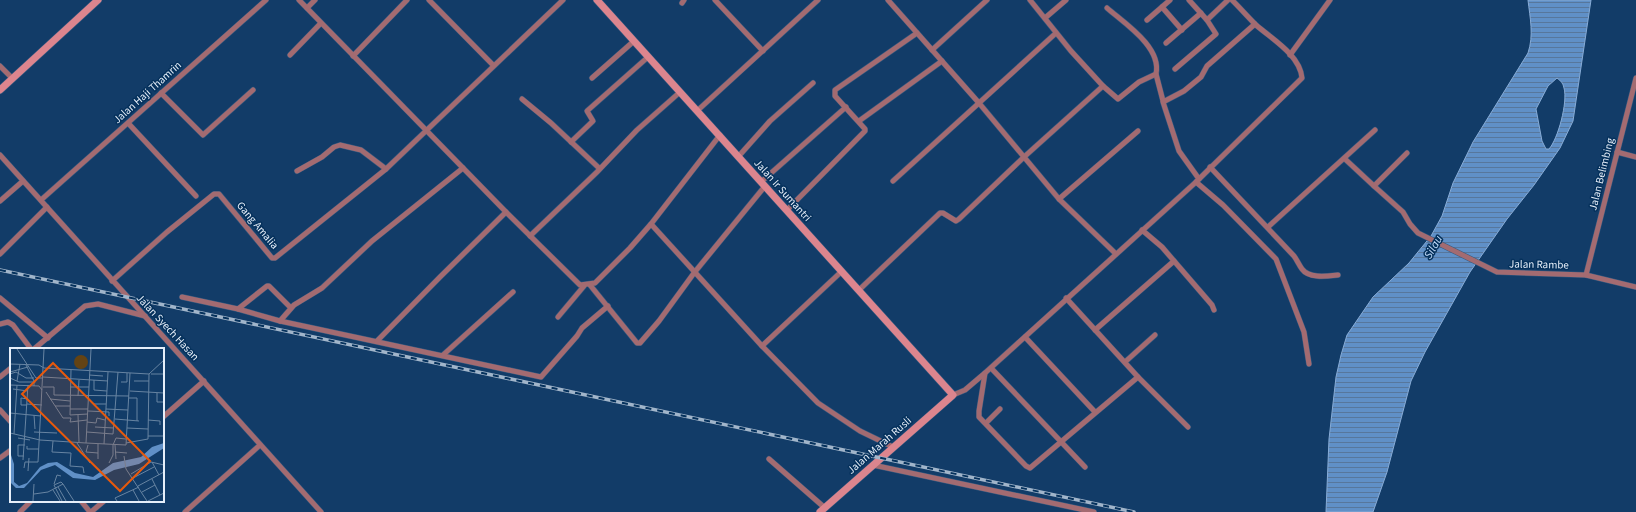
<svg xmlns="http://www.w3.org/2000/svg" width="1636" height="512" viewBox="0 0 1636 512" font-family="'Source Sans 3',sans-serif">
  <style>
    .water { fill: url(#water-rules); stroke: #88acd6; fill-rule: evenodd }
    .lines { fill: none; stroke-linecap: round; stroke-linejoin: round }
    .street-casing { stroke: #34597f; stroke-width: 6 }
    .secondary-casing { stroke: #34597f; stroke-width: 8 }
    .street { stroke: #a36b71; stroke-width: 5 }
    .secondary { stroke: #dc858e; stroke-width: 7 }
    .rail-casing { stroke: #a1b5ca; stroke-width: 3.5 }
    .rail { stroke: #05315c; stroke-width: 2; stroke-dasharray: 6; stroke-linecap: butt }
    .labels { text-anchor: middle; stroke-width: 3; stroke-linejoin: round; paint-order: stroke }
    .street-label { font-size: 11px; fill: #e6effa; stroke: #05315c }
    .water-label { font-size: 12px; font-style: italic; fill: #c5dffe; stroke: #05315c }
    .inset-road { fill: none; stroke: #6784a2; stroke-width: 1 }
    .view { fill: #e8590c; fill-opacity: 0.15; stroke: #e8590c; stroke-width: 2 }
    .inset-edge { fill: none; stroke: #e6effa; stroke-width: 2 }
  </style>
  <defs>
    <pattern id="water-rules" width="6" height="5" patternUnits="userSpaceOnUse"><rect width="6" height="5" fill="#6090c7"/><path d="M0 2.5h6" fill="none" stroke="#57779c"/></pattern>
  </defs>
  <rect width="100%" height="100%" fill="#123c68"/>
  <!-- water -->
  <path class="water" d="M1528,0h63l-18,121 -13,27 -26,37 -27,34 -37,53 -45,80 -14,29 -24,91 -14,40h-47l3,-73 7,-62 5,-22 6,-20 26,-38 36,-34 22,-27 11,-20 11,-33 20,-41 55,-89c6,-18 2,-35 0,-53zM1557,78c4,3 6,5 7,10 4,14 -6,51 -15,61h-3l-4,-8 -6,-32 12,-23z"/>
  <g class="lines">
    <!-- street casing -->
    <g class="street-casing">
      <g id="street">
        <polyline points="299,0 506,212 580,285 595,283 630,248 651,224 720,135"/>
        <polyline points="429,0 493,65"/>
        <polyline points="715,0 763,51"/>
        <polyline points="888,0 979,103 1059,199 1116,254"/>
        <polyline points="682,3 684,0"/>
        <polyline points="1162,7 1182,30"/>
        <polyline points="307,8 315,0"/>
        <polyline points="1045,18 1066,0"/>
        <polyline points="1147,20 1170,0"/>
        <polyline points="1207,20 1228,0"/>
        <polyline points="1166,43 1201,13"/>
        <polyline points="932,50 987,0"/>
        <polyline points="290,55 321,23"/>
        <polyline points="1290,55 1330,0"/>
        <polyline points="353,56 407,0"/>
        <polyline points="0,66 13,79"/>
        <polyline points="1175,69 1216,34 1207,20 1189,0"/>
        <polyline points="1156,74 1163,101"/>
        <polyline points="592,78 634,41"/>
        <path d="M1103,86l15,13 21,-17 17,-8c6,-27 -32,-51 -49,-66"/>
        <polyline points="161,93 203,135 253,90"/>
        <polyline points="522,99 551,123 599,168"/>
        <polyline points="697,111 818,0"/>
        <polyline points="859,121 942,61"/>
        <polyline points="128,123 196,196"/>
        <polyline points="571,142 593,121 587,111 648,57"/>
        <polyline points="1617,152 1636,157"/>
        <path d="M0,155c107,119 214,238 321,357"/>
        <polyline points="738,157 770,121 813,83"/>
        <polyline points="1345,159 1374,186 1407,153"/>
        <path d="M1210,167l84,89c3,4 5,9 8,13 7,10 26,7 36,6"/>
        <polyline points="297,171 322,157 334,147 340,145 361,150 386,169"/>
        <polyline points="1199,179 1179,151 1163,102 1184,91 1201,77 1207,66 1255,24"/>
        <polyline points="893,181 1056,33"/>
        <polyline points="761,182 846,107"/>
        <polyline points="1196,182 1223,205 1276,259 1304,332 1309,364"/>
        <polyline points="1374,186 1403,212 1410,224 1418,233 1497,272 1586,275 1636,287"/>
        <polyline points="1059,199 1138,131"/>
        <polyline points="41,200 266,0"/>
        <polyline points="0,201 23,181"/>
        <polyline points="787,210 865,131 865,129 835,96 835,90 917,33"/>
        <polyline points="651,224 762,346 818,403 860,431 893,447"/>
        <polyline points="1268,227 1375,130"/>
        <polyline points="1142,230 1162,247 1212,305 1214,310"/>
        <polyline points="530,236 597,172 637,130 680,92"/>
        <polyline points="0,254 47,207"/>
        <polyline points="1586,275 1636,78"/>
        <polyline points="112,281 167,232 214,194 219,194 272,258 275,258 386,169 563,0"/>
        <polyline points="590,285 637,343 640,343 659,321 694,273 765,186"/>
        <polyline points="859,290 940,213 943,213 956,221 959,219 1024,157 1103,86 1071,51 1030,0"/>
        <polyline points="182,297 238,309 280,321 541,377 577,336 582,328 608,306"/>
        <polyline points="0,298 48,338"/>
        <polyline points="1066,298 1138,377 1188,427"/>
        <polyline points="238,309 267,286 269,286 291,308"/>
        <polyline points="558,317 584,286"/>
        <polyline points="280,321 294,305 322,288 372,241 463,168"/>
        <polyline points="0,324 8,322 13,325 31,349"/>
        <polyline points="1095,330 1174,261"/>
        <polyline points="1025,337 1095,412"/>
        <polyline points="377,341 440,277 506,212"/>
        <polyline points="762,346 842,271"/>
        <polyline points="34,349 85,306 98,304 145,316"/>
        <polyline points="443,355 513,292"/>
        <polyline points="1125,362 1155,335"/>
        <polyline points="991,368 1085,467"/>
        <polyline points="985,373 979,411 979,417 1026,466 1030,468 1138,377"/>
        <polyline points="0,377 11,368"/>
        <path d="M953,395l12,-5 20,-17 211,-191 106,-104c-2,-23 -30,-39 -46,-53 -8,-8 -16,-17 -24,-25"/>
        <polyline points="0,410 11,422"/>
        <polyline points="163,417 204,381"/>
        <polyline points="986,423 1000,409"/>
        <polyline points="0,458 11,450"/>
        <polyline points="769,459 825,508"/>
        <polyline points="873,465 1094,512"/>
        <polyline points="81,501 90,512"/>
        <polyline points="20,512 31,501"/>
        <polyline points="91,512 104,501"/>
        <polyline points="185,512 260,445"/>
      </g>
    </g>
    <!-- secondary casing -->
    <g class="secondary-casing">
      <g id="secondary">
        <polyline points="597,0 953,395 820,512"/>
        <polyline points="0,90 98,0"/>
      </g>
    </g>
    <!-- street -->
    <use href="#street" class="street"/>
    <!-- secondary -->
    <use href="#secondary" class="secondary"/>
    <!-- rail casing -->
    <g class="rail-casing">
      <polyline id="rail" points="0,270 1134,512"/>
    </g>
    <!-- rail -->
    <use href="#rail" class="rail"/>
  </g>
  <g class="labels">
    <!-- street labels -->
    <g class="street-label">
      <text transform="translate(147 92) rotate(-42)" y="4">Jalan Haji Thamrin</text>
      <text transform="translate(1601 174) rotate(-76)" y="4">Jalan Belimbing</text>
      <text transform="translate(783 190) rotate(48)" y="4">Jalan Ir Sumantri</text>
      <text transform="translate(258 225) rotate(50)" y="4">Gang Amalia</text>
      <text transform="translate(1539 264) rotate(1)" y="4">Jalan Rambe</text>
      <text transform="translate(168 327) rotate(47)" y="4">Jalan Syech Hasan</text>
      <text transform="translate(879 445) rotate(-41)" y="4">Jalan Marah Rusli</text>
    </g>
    <!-- water labels -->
    <g class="water-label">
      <text transform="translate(1433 247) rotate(-60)" y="4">Silau</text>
    </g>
  </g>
  <!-- overview -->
  <g transform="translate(10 348)">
    <rect width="154" height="154" fill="#123c68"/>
    <path d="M64 14a7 7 0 1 1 14 0a7 7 0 1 1-14 0Z" fill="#634314"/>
    <path d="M154,95v5l-25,16 -25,6 -19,10 -22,-2 -18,-13 -14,5 -17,18h-8l-6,-6v-30l4,12v18l5,4 8,-3 13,-16 8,-4 9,-1 18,11 18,4 20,-14 28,-6 11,-10z" fill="#6090c7"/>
    <path class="inset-road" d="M7,1l19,29h7M0,16l29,1 5,3 105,6 15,-14M16,17l9,18M61,22l-1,45 18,-1M0,24l18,-5M0,26l6,-2 10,6h8M141,26h13M79,27l14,1M33,29l65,4M0,30l9,4h15v4M84,32v10l13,1M7,33l3,-17M124,33h15M111,34h6v-9M0,37l29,1 3,4M33,39h11v8l75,1M60,39h19M3,41l15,2M120,43l34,2M36,44l17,26h8M147,45v9h7M68,48l1,-16M119,50h8v23M40,51l20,2M17,56l15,1M83,56h13M17,57h-6v-7l7,1M45,58h15M60,61h18M96,61l22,1M78,63l21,1v4M0,65l31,3M24,67l1,14M68,67l1,27M61,70l-1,4 17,-2M105,71l24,2M138,72l12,1v4M77,74l9,1 1,-5 8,2M85,79l19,1M117,80l21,1M24,84l23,1M77,84l26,2 5,-62M0,85l30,7 46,3 5,-94M4,86l3,-49M138,88h16M8,90l12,2M43,93l-1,11 19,1 -1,13 13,1 1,6M67,95l13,20M76,95l40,2 4,-72M116,95l22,-4 1,-65M94,96l4,-72M78,97l-2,7 12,1M103,97l3,-7 10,1M105,97l1,14M17,98v3h12M105,104l12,1M14,108h-6v-11h7M114,108l2,13 21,32M88,111v-15M13,112l5,-75M142,114l7,13M99,115l4,-8v-10M14,120l1,-6h13l6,-113M18,123l1,-13M121,126l20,-12 13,3M123,130l21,-11M142,131l8,16M44,136l3,-9 4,1M128,138l26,-14M48,139l8,14M43,142l7,11M123,142l6,11M132,144l13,-7M24,146l14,-2 15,-8 11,17M23,153l1,-17M52,153l-8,-16 7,-3 2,2M107,153l-2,-3 24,-11M138,153l16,-8"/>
    <path class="view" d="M43,15l97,98 -30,30 -98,-97z"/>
    <rect width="154" height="154" class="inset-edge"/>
  </g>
</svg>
